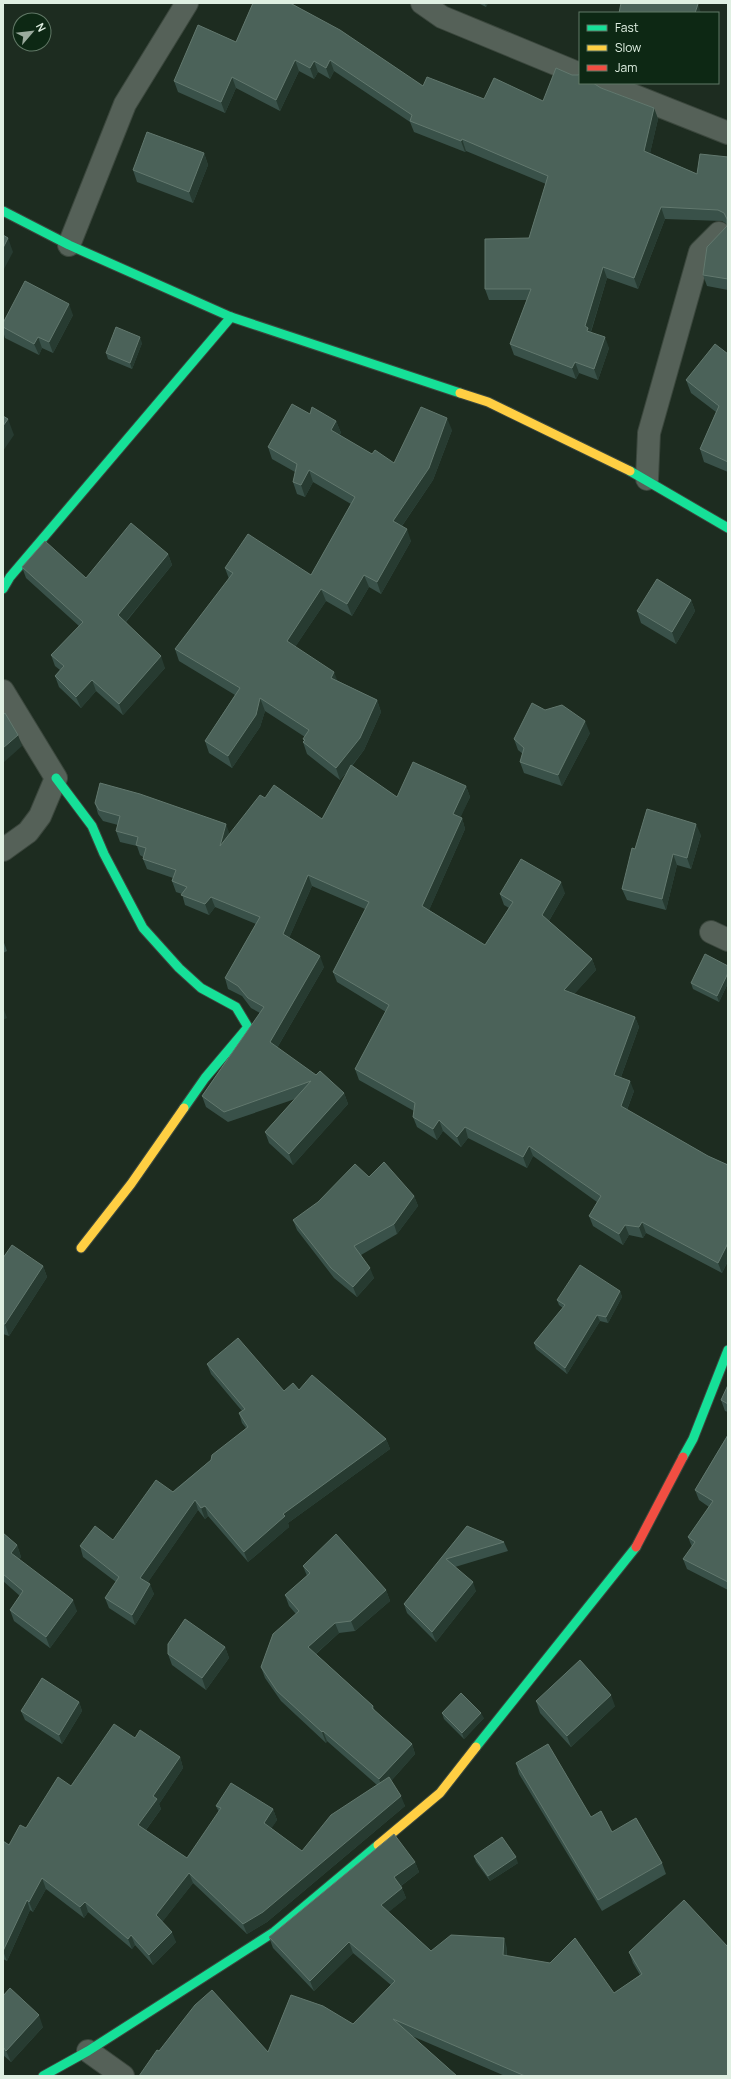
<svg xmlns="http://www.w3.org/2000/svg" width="731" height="2079" viewBox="0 0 731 2079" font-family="Manrope,sans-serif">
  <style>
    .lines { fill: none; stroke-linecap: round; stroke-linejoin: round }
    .street-casing { stroke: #3b473d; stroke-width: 24 }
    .fast-casing { stroke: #3b473d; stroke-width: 11 }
    .slow-casing { stroke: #3b473d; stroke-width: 11 }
    .jam-casing { stroke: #3b473d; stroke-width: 11 }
    .street { stroke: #556158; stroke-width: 22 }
    .fast { stroke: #16e098; stroke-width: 9 }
    .slow { stroke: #ffcf43; stroke-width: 9 }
    .jam { stroke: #f24e42; stroke-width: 9 }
    .wall { fill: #395149 }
    .shaded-wall { fill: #273b31 }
    .building { fill: #4b6259; stroke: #62786e }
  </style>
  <rect width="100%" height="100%" fill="#1d2c20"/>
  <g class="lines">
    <!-- street casing -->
    <g class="street-casing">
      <g id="street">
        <polyline points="422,3 442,17 580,74"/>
        <polyline points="602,83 728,133"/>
        <polyline points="69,245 125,104 187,3"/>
        <polyline points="647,479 649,433 700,252 719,233"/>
        <polyline points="3,691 56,778 40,816 28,832 3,850"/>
        <polyline points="711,932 728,940"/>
        <polyline points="88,2051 123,2076"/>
      </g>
    </g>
    <!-- fast casing -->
    <g class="fast-casing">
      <g id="fast">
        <polyline points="3,211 69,245 231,317 460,393"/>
        <polyline points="630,471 728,528"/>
        <polyline points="3,589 10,577 231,317"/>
        <polyline points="56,778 92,826 104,854 143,928 179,968 201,988 236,1007 248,1027 205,1078 184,1108"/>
        <polyline points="683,1457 693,1439 728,1350"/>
        <polyline points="476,1747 636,1547"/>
        <polyline points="43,2076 88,2051 274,1932 378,1845"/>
      </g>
    </g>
    <!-- slow casing -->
    <g class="slow-casing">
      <g id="slow">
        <polyline points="460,393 488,402 630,471"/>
        <polyline points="81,1248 131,1184 184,1108"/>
        <polyline points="378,1845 440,1793 476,1747"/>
      </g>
    </g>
    <!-- jam casing -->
    <g class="jam-casing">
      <polyline id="jam" points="636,1547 683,1457"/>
    </g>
    <!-- street -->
    <use href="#street" class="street"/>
    <!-- fast -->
    <use href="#fast" class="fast"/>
    <!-- slow -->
    <use href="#slow" class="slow"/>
    <!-- jam -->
    <use href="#jam" class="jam"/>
  </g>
  <!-- wall -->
  <g class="wall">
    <polygon points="253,3 291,3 423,86 484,99 543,101 601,88 654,108 658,119 650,153 697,174 728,157 728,290 707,286 703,275 727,226 727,224 722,221 665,219 638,289 607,278 591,332 609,348 598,380 579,373 576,379 514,355 510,344 527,300 489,300 485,289 529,238 546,184 466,151 465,152 414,132 410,122 334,71 330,79 318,72 314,79 299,71 280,111 236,88 225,113 178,92 174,81 236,42"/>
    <polygon points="478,3 488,3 486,7"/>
    <polygon points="204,153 208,165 193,203 137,182 133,170"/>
    <polygon points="73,315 53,353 42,348 39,355 5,338 3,331 3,323"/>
    <polygon points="142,343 132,369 108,359 106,353"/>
    <polygon points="728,354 728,472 704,462 700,449 716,412 691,393 686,380"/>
    <polygon points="310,414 336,421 341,433 339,435 372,454 394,463 452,430 433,480 402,526 411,541 381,594 369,587 352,616 326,601 295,647 338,681 377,700 381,712 364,750 352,766 397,797 466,786 470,797 460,817 462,818 465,829 429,910 485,945 509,908 504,905 500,894 565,893 549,921 592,959 596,970 574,994 635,1017 639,1027 621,1077 634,1091 627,1110 708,1156 728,1165 728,1261 722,1273 646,1233 643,1238 629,1235 623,1245 593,1226 589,1216 597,1202 533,1156 527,1168 468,1138 461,1147 443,1131 437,1140 417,1127 413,1117 414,1111 359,1080 355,1069 386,1012 337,982 333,972 365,909 312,886 289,938 324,967 277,1048 316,1075 344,1093 348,1104 293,1165 269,1143 265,1132 295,1099 228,1122 206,1107 202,1096 260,1013 251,1008 242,996 228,989 225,978 256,924 215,907 209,915 185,905 182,894 176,892 172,881 173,878 147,869 143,859 143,857 140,855 137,846 120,842 116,831 118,825 103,821 98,814 95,803 230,834 265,798 322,819 351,767 340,780 307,754 303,742 304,741 303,739 305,737 265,711 260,727 232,768 209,753 205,741 235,695 179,661 175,649 229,579 225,568 311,575 351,504 313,482 305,497 297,494 293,482 295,472 272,459 268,447"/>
    <polygon points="168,554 172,565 126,622 165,668 123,715 96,691 81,708 59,687 55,676 60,670 55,666 51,655 79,626 26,578 22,567 86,578"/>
    <polygon points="691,600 695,611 676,644 641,623 637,611"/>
    <polygon points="590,733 562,786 524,773 520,762 523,754 518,750 514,739"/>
    <polygon points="701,835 691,869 677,865 666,910 627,900 622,889 635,849"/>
    <polygon points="3,940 7,951 3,953"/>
    <polygon points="728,966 728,983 719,1002 693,989 691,983"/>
    <polygon points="369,1177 414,1196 418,1206 397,1234 361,1255 374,1278 357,1297 334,1278 297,1230 293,1220"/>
    <polygon points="3,1258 43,1266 47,1277 9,1336 3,1334"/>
    <polygon points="620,1291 622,1297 608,1323 600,1321 567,1374 536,1349 534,1343 563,1308 559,1305 557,1300"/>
    <polygon points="207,1364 284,1391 299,1390 386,1439 390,1449 288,1523 289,1527 248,1562 208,1516 205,1519 198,1510 148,1582 154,1594 135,1625 109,1608 105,1598 116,1582 83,1557 80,1546 113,1540 211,1460 246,1428 242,1423 239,1413 242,1411 211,1374"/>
    <polygon points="728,1385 728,1412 725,1411 721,1400"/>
    <polygon points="728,1434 728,1590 687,1569 683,1559 692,1547 688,1537 709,1507 699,1500 695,1490"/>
    <polygon points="467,1526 504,1542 508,1551 455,1567 476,1591 436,1642 407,1613 404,1604"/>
    <polygon points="3,1533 17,1545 21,1557 19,1560 77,1611 50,1648 14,1621 10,1610 20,1596 3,1581"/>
    <polygon points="303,1566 386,1590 390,1601 355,1631 339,1633 316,1654 373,1706 375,1711 412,1744 415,1754 391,1781 405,1806 267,1922 247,1934 193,1883 162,1922 176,1942 153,1965 135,1945 132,1949 88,1912 84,1918 46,1889 33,1912 30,1910 7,1961 3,1959 3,1841 9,1845 26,1828 71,1786 135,1738 180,1757 183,1768 159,1804 161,1809 146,1830 187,1858 219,1812 216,1806 273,1809 277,1820 271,1828 302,1851 377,1785 327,1741 326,1743 281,1701 265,1678 261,1667 296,1614 289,1606 285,1595 307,1576"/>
    <polygon points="225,1647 229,1658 206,1690 172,1665 168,1654"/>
    <polygon points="536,1701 615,1706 571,1747 540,1713"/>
    <polygon points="79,1702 82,1711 62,1744 25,1720 21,1711"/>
    <polygon points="442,1713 484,1718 464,1739 444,1719"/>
    <polygon points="516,1763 612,1832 662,1863 666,1874 602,1911 519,1774"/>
    <polygon points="474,1856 518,1863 490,1881 476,1862"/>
    <polygon points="415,1862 419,1872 401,1886 406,1898 388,1912 431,1951 507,1948 507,1956 614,1993 640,1975 633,1963 629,1952 728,2076 505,2076 412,2036 457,2076 159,2051 268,2052 353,2024 391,1985 353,1953 314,1991 273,1948 269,1937"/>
    <polygon points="3,1996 43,2027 11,2062 3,2055"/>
  </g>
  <!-- shaded-wall -->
  <g class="shaded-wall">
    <polygon points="485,3 488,3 486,7"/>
    <polygon points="698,4 701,13 695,13"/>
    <polygon points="295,60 299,71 280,111 276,100"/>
    <polygon points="330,60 334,71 330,79 326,68"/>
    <polygon points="314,61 318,72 314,79 310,68"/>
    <polygon points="232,77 236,88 225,113 221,102"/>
    <polygon points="654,108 658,119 648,162 644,151"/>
    <polygon points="462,139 466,151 465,152 461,141"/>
    <polygon points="204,153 208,165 193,203 189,192"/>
    <polygon points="661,207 665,219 638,289 634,278"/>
    <polygon points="8,238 13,252 3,271 3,248"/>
    <polygon points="603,267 607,278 590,334 591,342 585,326"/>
    <polygon points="69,304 73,315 53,353 49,342"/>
    <polygon points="38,337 42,348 39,355 34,344"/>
    <polygon points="140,337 142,343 132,369 130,363"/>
    <polygon points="605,337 609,348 598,380 594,369"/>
    <polygon points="575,362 579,373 576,379 572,368"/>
    <polygon points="447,418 452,430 433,480 397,533 393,521"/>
    <polygon points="8,419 14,435 3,451 3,426"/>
    <polygon points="336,421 341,433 335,442 331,430"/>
    <polygon points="309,470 313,482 305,497 301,485"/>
    <polygon points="407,529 411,541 381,594 377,582"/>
    <polygon points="168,554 172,565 122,626 118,615"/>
    <polygon points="364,575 369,587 352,616 347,604"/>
    <polygon points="321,589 326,601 291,653 287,641"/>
    <polygon points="691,600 695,611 676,644 672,632"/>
    <polygon points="161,656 165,668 123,715 119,704"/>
    <polygon points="334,672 339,685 331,678"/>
    <polygon points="92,680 96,691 81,708 76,697"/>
    <polygon points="260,698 265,711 260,727 232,768 228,756"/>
    <polygon points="377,700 381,712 364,750 340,780 336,768"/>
    <polygon points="585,721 590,733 562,786 558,775"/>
    <polygon points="18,735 22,746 3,763 3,748"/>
    <polygon points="466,786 470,797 457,825 453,814"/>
    <polygon points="462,818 465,829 426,917 422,906"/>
    <polygon points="226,824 230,835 220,846"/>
    <polygon points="696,824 701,835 691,869 687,858"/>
    <polygon points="673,854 677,865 666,910 662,899"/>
    <polygon points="308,875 312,886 286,945 283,934"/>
    <polygon points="561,882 565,893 546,926 542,915"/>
    <polygon points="211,897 215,907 209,915 205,904"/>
    <polygon points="320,956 324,967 274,1053 270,1042"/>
    <polygon points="592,959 596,970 568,1001 564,990"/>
    <polygon points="728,973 728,983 719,1002 717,996"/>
    <polygon points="3,1007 7,1018 3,1020"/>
    <polygon points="635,1017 639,1027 618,1085 614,1075"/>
    <polygon points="630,1081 634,1091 624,1117 621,1106"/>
    <polygon points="344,1093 348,1104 293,1165 289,1154"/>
    <polygon points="439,1120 443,1131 437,1140 433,1129"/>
    <polygon points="465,1127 468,1138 461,1147 457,1137"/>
    <polygon points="529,1146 533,1156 527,1168 523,1157"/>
    <polygon points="414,1196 418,1206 397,1234 394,1224"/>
    <polygon points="642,1222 646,1233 643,1238 639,1227"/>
    <polygon points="625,1225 629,1235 623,1245 619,1234"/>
    <polygon points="728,1243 728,1261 722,1273 718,1263"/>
    <polygon points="43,1266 47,1277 9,1336 5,1324"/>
    <polygon points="370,1268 374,1278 357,1297 353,1287"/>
    <polygon points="620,1291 622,1297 608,1323 606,1317"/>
    <polygon points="597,1315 600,1321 567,1374 565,1368"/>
    <polygon points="386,1439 390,1449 288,1523 289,1527 248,1562 244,1552 283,1514"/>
    <polygon points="195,1500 198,1510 144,1588 140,1578"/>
    <polygon points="205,1506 208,1516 205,1519 201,1508"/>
    <polygon points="17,1545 21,1557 15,1565 11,1553"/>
    <polygon points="473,1582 476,1591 436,1642 432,1632"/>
    <polygon points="150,1584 154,1594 135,1625 132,1615"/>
    <polygon points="386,1590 390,1601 355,1631 351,1621"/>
    <polygon points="73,1600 77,1611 50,1648 46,1637"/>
    <polygon points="335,1623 339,1633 312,1657 308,1647"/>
    <polygon points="225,1647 229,1658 206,1690 202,1678"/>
    <polygon points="611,1695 615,1706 571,1747 567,1736"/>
    <polygon points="79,1702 82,1711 62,1744 59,1735"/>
    <polygon points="481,1713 484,1718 464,1739 462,1733"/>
    <polygon points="323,1731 327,1741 326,1743 322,1732"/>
    <polygon points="412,1744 415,1754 383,1790 379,1779"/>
    <polygon points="180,1757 183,1768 159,1804 161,1809 142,1835 138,1825 153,1796"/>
    <polygon points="401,1796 405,1806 267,1922 247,1934 243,1924"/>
    <polygon points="273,1809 277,1820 268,1834 264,1823"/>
    <polygon points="516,1857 518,1863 490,1881 488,1876"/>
    <polygon points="415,1862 419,1872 398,1888 394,1877"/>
    <polygon points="189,1873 193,1883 160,1925 156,1915"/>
    <polygon points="42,1878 46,1889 33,1912 29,1902"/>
    <polygon points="402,1888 406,1898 384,1916 381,1905"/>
    <polygon points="27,1900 30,1910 7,1961 3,1951"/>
    <polygon points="85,1902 88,1912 84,1918 80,1907"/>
    <polygon points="172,1932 176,1942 153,1965 149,1955"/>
    <polygon points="131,1935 135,1945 132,1949 128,1939"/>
    <polygon points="504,1938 507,1948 506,1965 503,1955"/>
    <polygon points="349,1942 353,1953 314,1991 310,1981"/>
    <polygon points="39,2015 43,2027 11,2062 6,2051"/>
  </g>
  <!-- building -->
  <g class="building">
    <polygon points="253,3 290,3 340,30 423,86 427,77 484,99 494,78 543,101 556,68 572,75 578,75 580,74 580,83 593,83 601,88 654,108 644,151 697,174 700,154 728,157 728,279 703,275 707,247 727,226 727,219 724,213 718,210 661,207 634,278 603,267 585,326 588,328 587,331 605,337 594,369 575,362 572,368 510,344 531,289 485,289 485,239 529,238 548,176 462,139 461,141 410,121 412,115 330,60 326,68 314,61 310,68 295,60 276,100 232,77 221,102 174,81 198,25 236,42"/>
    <polygon points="621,3 696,3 698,4 695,13 619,13"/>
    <polygon points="147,132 204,153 189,192 133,170"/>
    <polygon points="3,235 8,238 3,248"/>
    <polygon points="25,281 69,304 49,342 38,337 34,344 3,327 3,323"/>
    <polygon points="116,327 140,337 130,363 106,353"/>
    <polygon points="715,344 728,354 728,462 700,449 719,406 686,380"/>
    <polygon points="292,404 310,414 312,407 336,421 331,430 372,454 375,450 394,463 421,407 447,418 429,468 393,521 407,529 377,582 364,575 347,604 321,589 287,641 334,672 331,678 377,700 360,738 336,768 303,742 305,740 303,739 309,730 260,698 256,715 228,756 205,741 240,688 175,649 233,573 225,568 248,534 311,575 355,497 309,470 301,485 293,482 297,464 268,447"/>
    <polygon points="3,416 8,419 3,426"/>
    <polygon points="131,523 168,554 118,615 161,656 119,704 92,680 76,697 55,676 64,666 51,655 83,622 22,567 45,541 86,578"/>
    <polygon points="657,579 691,600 672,632 637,611"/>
    <polygon points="532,703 545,710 562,705 585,721 558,775 520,762 524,748 514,739"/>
    <polygon points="5,713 18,735 3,748 3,715"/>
    <polygon points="413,762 466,786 453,814 462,818 422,906 485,945 513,902 500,894 521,859 561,882 542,915 592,959 564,990 635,1017 614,1075 630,1081 621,1106 708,1156 728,1165 728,1243 718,1263 642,1222 639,1227 625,1225 619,1234 589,1216 601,1196 529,1146 523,1157 465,1127 457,1137 439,1120 433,1129 413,1117 415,1103 355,1069 389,1005 333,972 369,902 308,875 283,934 320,956 270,1042 316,1075 320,1071 344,1093 289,1154 265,1132 311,1081 224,1112 202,1096 264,1007 248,998 238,986 225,978 260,917 211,897 205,904 181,895 187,887 172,881 176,870 143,859 146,848 136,845 138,837 116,831 120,816 99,810 95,803 100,783 140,794 226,824 220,846 260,795 265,798 274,785 322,819 351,765 397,797"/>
    <polygon points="647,809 696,824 687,858 673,854 662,899 622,889 632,848 635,849"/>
    <polygon points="705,954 728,966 728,973 717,996 691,983"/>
    <polygon points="384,1162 414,1196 394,1224 354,1246 370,1268 353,1287 331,1268 293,1220 318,1202 355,1164 369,1177"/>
    <polygon points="12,1245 43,1266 5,1324 3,1324 3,1258"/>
    <polygon points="580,1265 620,1291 606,1317 597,1315 565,1368 534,1343 565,1305 557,1300"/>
    <polygon points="238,1338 284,1391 293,1383 299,1390 312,1375 386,1439 283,1514 285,1516 244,1552 205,1506 201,1508 195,1500 140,1578 150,1584 132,1615 105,1598 119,1577 80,1546 95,1526 113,1540 156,1480 173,1492 211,1460 212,1455 248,1427 239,1413 245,1409 207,1364"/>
    <polygon points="728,1385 728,1404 721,1400"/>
    <polygon points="728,1435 728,1582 683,1559 695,1542 688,1537 713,1501 695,1490"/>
    <polygon points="467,1526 504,1542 446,1559 473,1582 432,1632 404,1604"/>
    <polygon points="3,1533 17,1545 11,1553 73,1600 46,1637 10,1610 23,1591 3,1574"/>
    <polygon points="336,1534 386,1590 351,1621 335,1623 308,1647 373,1706 372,1708 412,1744 379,1779 323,1731 322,1732 277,1691 261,1667 273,1634 299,1611 285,1595 310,1573 303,1566"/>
    <polygon points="185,1619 225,1647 202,1678 168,1654 168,1644"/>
    <polygon points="580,1660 611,1695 567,1736 536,1701"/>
    <polygon points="42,1678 79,1702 59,1735 21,1711"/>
    <polygon points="461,1693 481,1713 462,1733 442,1713"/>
    <polygon points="114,1724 135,1738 140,1730 180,1757 153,1796 157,1799 138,1825 187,1858 221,1808 216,1806 231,1783 273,1809 264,1823 302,1851 331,1815 389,1777 401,1796 263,1912 243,1924 189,1873 156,1915 172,1932 149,1955 131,1935 128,1939 85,1902 80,1907 42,1878 29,1902 27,1900 3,1951 3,1841 9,1845 20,1825 26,1828 58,1777 71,1786"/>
    <polygon points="548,1744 591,1817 601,1811 612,1832 636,1818 662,1863 598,1900 516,1763"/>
    <polygon points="394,1834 415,1862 394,1877 402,1888 381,1905 431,1951 451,1935 504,1938 503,1955 550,1963 575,1938 614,1993 642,1974 629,1952 684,1900 728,1947 728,2076 525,2076 393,2019 457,2076 139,2076 157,2050 159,2051 195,2005 212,1990 268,2052 291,1995 323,2006 353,2024 395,1981 349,1942 310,1981 269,1937"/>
    <polygon points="502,1837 516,1857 488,1876 474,1856"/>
    <polygon points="10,1988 39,2015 6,2051 3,2047 3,1996"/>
  </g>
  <!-- border -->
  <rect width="731" height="2079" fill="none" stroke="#dfefe2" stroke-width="8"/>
  <!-- legend -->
  <rect x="579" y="12" width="140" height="72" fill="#0d2814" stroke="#617866"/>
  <rect x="587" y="25" width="20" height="6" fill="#16e098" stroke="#617866"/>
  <text x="615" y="32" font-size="12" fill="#dfefe2">Fast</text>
  <rect x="587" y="45" width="20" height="6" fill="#ffcf43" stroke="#617866"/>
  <text x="615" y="52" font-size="12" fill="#dfefe2">Slow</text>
  <rect x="587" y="65" width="20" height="6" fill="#f24e42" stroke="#617866"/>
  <text x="615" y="72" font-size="12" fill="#dfefe2">Jam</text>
  <!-- north arrow -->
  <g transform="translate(32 32) rotate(62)"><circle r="19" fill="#0d2814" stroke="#617866"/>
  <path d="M0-3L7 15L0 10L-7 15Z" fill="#9bab9e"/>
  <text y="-6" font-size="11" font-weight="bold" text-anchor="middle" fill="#dfefe2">N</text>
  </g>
</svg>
